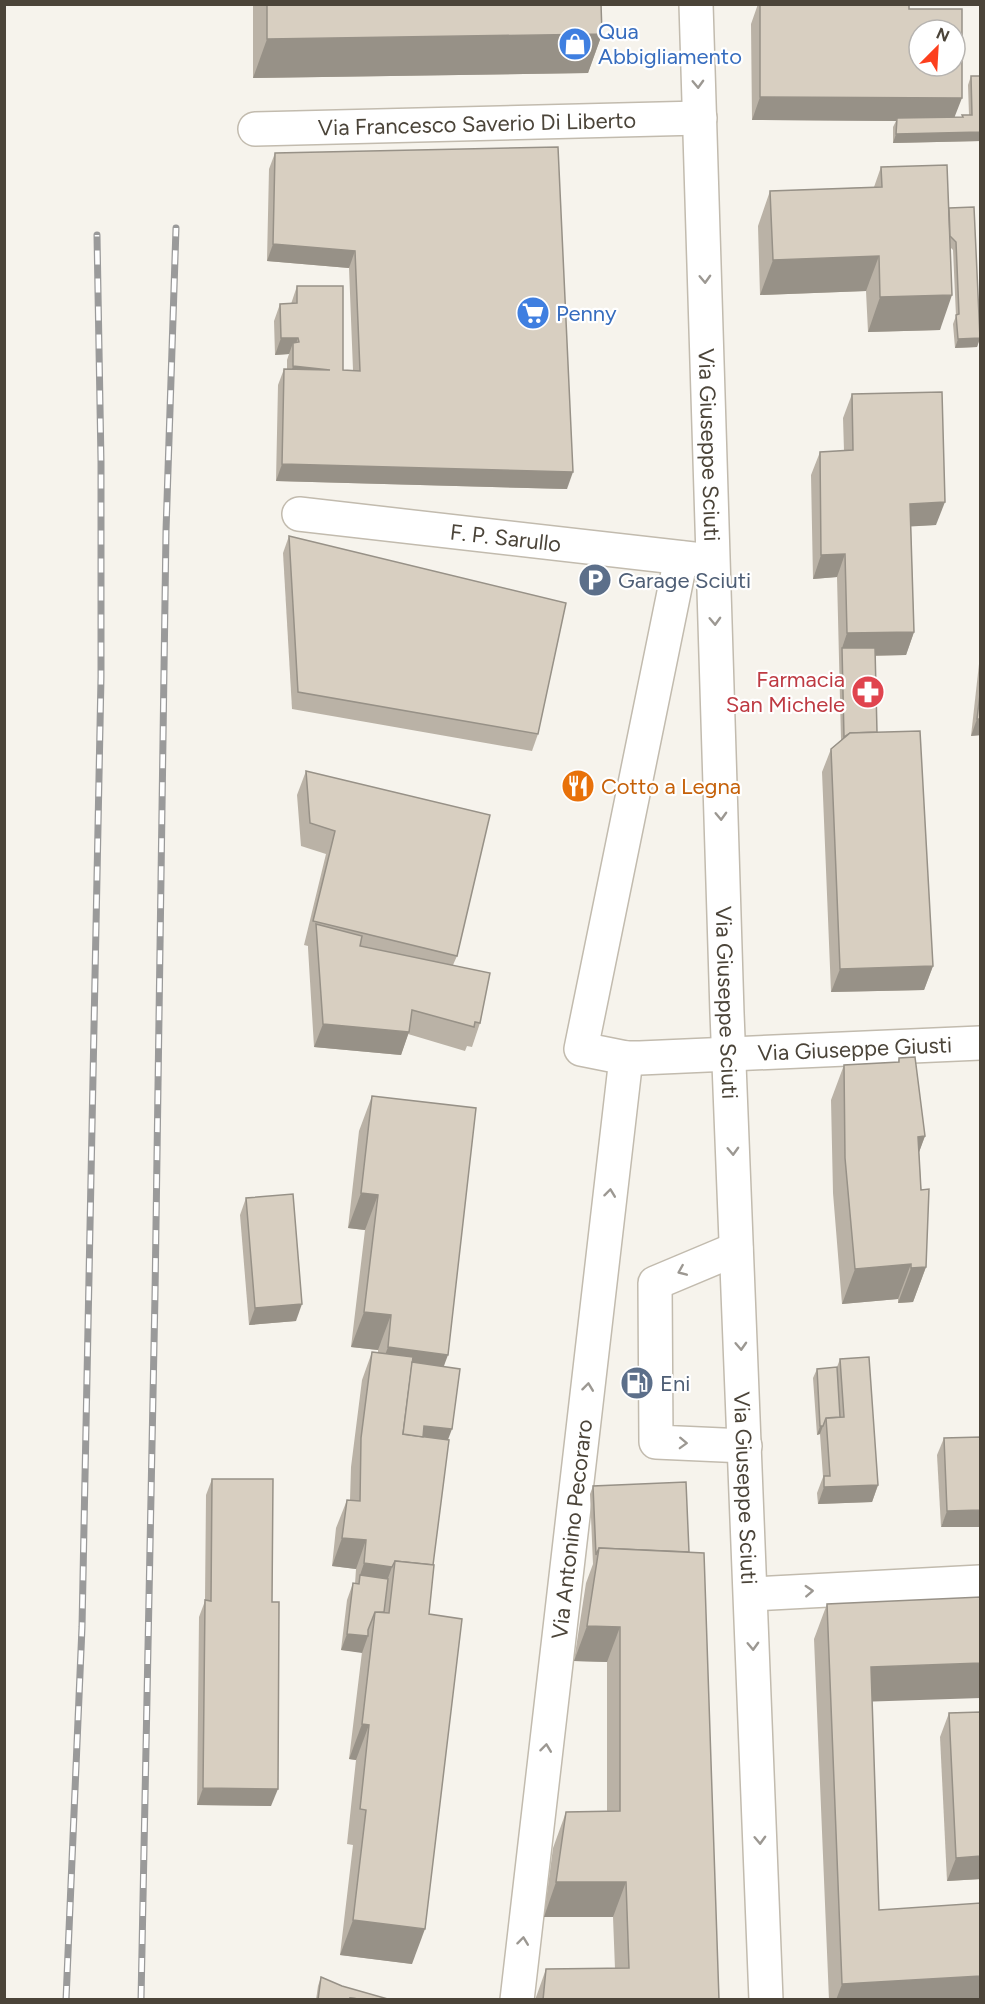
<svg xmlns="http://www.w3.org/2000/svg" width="985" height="2004" viewBox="0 0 985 2004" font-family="Figtree,sans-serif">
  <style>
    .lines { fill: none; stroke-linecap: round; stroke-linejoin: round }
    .minor-casing { stroke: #c2bbae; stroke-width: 36 }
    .minor { stroke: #fff; stroke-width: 33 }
    .rail-casing { stroke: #9a9a9a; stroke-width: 7 }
    .rail { stroke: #fff; stroke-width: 4.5; stroke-dasharray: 14; stroke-linecap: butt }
    .wall { fill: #bab2a6 }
    .shaded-wall { fill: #979187 }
    .building { fill: #d8cfc1; stroke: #979187; stroke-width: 1.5; fill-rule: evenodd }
    .oneway { stroke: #9c9892 }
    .labels { text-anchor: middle; stroke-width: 4.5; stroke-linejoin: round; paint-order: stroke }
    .shop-label { font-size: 22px; fill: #366cbe; stroke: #fff; text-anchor: start }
    .street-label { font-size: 22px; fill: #4b4439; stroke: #fff }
    .service-label { font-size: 22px; fill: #4e5e75; stroke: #fff; text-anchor: start }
    .health-label { font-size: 22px; fill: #be3a42; stroke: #fff; text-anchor: end }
    .food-label { font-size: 22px; fill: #c56008; stroke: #fff; text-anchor: start }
  </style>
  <rect width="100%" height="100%" fill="#f6f3ec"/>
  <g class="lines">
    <!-- minor casing -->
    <g class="minor-casing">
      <g id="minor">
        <path id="s1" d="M696,4l31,1009 39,987"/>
        <path id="s2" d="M255,129l445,-11"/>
        <path id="s3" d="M299,514l403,46"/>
        <path id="s4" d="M681,558l-100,491 45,9h14l340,-15"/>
        <polyline points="736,1249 655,1283 656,1442 745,1446"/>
        <polyline points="751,1594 980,1582"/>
        <path id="s5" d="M517,2000l109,-942"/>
      </g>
    </g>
    <!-- minor -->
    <use href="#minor" class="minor"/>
    <!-- rail casing -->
    <g class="rail-casing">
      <g id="rail">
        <polyline points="66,2000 82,1627 101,677 101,462 97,235"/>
        <polyline points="141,2000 155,1295 166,531 176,228"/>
      </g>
    </g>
    <!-- rail -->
    <use href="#rail" class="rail"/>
  </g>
  <!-- wall -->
  <g class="wall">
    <polygon points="253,4 601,4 602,34 588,73 253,78"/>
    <polygon points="758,4 909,4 909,9 955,117 962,117 962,115 969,115 968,85 971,76 981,141 893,143 893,127 896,121 752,120 751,24"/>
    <polygon points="275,153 567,489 276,481 278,385 284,369 287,369 287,360 289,354 275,355 274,321 280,304 291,304 297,286 343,370 353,370 349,268 267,261 269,169"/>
    <polygon points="881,167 949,208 980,338 977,347 955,348 953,324 956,316 953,250 951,248 940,330 868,332 866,291 760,295 758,226 770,191 874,187"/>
    <polygon points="852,394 936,525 911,526 914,632 906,655 875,656 877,732 933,966 924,990 831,992 822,772 831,749 841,740 837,577 813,579 811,475 820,452 844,451 843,418"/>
    <polygon points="289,536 538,734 532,751 292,709 283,553"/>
    <polygon points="981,646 981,735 971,736"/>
    <polygon points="306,771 457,956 453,965 480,1023 472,1047 467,1046 465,1051 408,1034 401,1055 314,1047 308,948 308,946 304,945 326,854 301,846 297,795"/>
    <polygon points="899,1058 925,1136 919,1152 926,1267 913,1302 898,1303 898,1299 842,1304 833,1193 831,1100 844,1065 898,1062"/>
    <polygon points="372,1096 443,1367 448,1440 433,1565 429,1614 412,1964 340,1955 353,1845 347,1844 356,1760 349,1759 362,1652 341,1650 347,1600 353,1583 355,1584 356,1569 332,1566 336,1528 347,1500 350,1500 351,1467 362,1380 372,1352 378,1353 378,1350 351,1347 365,1230 348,1228 359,1131"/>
    <polygon points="246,1198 296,1321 249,1325 240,1215"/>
    <polygon points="840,1359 878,1485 872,1502 818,1504 817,1493 823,1477 820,1434 817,1435 813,1378 817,1369 837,1367"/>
    <polygon points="981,1437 941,1527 937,1455 944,1438"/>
    <polygon points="212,1479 272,1602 271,1806 197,1805 199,1617 205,1601 206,1495"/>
    <polygon points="593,1486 689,1552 719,2000 535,2000 546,1969 615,1969 613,1917 544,1917 553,1848 566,1812 607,1811 607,1662 574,1661 586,1583 593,1564 590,1494"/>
    <polygon points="827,1604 872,1701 879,1910 981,2000 829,2000 814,1639"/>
    <polygon points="981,1712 981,1879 947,1881 940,1737 949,1713"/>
    <polygon points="321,1977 342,1986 388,2000 316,2000 318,1986"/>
  </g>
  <!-- shaded-wall -->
  <g class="shaded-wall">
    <polygon points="602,34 588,73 253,78 267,39"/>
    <polygon points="760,97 962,98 953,121 897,118 896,121 752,120"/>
    <polygon points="981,132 981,141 893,143 896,134"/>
    <polygon points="273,244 355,251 349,268 267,261"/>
    <polygon points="879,256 866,291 760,295 773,260"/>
    <polygon points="952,295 940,330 868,332 880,297"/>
    <polygon points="281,338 298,338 293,352 293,343 289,354 275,355"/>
    <polygon points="980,338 977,347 955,348 958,339"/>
    <polygon points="293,366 330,370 287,383"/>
    <polygon points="282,464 573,472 567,489 276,481"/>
    <polygon points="945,502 936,525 902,527 910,504"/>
    <polygon points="845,554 837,577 813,579 821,555"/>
    <polygon points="914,632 906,655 842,656 842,648 847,633"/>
    <polygon points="977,719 981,719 981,735 971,736"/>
    <polygon points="933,966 924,990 831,992 840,969"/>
    <polygon points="323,1024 409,1032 401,1055 314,1047"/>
    <polygon points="925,1136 912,1171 918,1137"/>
    <polygon points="361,1193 378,1195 365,1230 348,1228"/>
    <polygon points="911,1264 898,1299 842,1304 855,1269"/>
    <polygon points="926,1267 913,1302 898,1303 911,1268"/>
    <polygon points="302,1304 296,1321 249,1325 255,1308"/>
    <polygon points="364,1312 391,1315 378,1350 351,1347"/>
    <polygon points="388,1347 448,1355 435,1390 375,1382"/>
    <polygon points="424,1426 452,1429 443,1453 413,1465"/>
    <polygon points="820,1426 823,1426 820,1434 817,1435"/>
    <polygon points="878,1485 872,1502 818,1504 824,1487"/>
    <polygon points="981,1510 981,1527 941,1527 947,1511"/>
    <polygon points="342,1538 366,1540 356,1569 332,1566"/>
    <polygon points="364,1563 392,1567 382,1595 359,1584 360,1575"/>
    <polygon points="587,1626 620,1627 607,1662 574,1661"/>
    <polygon points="347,1634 368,1636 362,1653 341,1650"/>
    <polygon points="981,1663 981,1698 858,1702 871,1667"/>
    <polygon points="362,1724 369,1725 356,1760 349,1759"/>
    <polygon points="203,1788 278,1789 271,1806 197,1805"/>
    <polygon points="981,1856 981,1879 947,1881 956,1858"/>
    <polygon points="556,1882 626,1882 613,1917 544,1917"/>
    <polygon points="353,1920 425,1929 412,1964 340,1955"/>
    <polygon points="981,1976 981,2000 836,2000 842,1984"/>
  </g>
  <!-- building -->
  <g class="building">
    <polygon points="267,4 601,4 602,34 267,39"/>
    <path d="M760,4h149v5h53v89l-202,-1zM919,30h36v36h-36z"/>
    <polygon points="971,76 981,76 981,132 896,134 897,118 963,117 962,115 972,115"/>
    <polygon points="558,147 573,472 282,464 284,369 330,370 293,366 293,343 299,342 298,338 281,338 280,304 297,303 297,286 343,286 343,370 360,371 355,251 273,244 275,153"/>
    <polygon points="947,165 952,295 880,297 879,256 773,260 770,191 882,187 881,167"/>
    <polygon points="974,207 980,338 958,339 956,315 959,314 956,242 950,236 949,208"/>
    <polygon points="942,392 945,502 910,504 914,632 847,633 845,554 821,555 820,452 853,450 852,394"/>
    <polygon points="289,536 566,603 538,734 298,692"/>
    <polygon points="842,648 875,648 877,732 850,733 844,737"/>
    <polygon points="981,686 981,719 977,719"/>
    <polygon points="920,731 933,966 840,969 831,749 850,733"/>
    <polygon points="306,771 490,815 457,956 313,921 335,831 310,823"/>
    <polygon points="316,924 362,936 360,946 490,973 480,1023 475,1022 474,1027 412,1010 409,1032 323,1024"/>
    <polygon points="915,1057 925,1136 918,1137 921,1190 929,1189 926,1267 911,1268 911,1264 855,1269 845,1158 844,1065 899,1062 899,1058"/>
    <polygon points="372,1096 476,1108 448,1355 388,1347 391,1315 364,1312 378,1195 361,1193"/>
    <polygon points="293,1194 302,1304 255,1308 246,1198"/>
    <polygon points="372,1352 413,1357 403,1434 449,1440 433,1565 395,1561 392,1567 364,1563 366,1540 342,1538 347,1500 360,1501 361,1438"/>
    <polygon points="869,1357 878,1485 824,1487 824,1476 830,1476 826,1418 844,1417 840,1359"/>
    <polygon points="412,1362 460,1369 452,1429 424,1426 423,1437 403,1434"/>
    <polygon points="837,1367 840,1417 826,1418 823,1426 820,1426 817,1369"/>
    <polygon points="981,1437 981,1510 947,1511 944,1438"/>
    <polygon points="212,1479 273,1479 272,1602 279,1602 278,1789 203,1788 205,1600 211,1601"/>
    <polygon points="686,1482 689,1552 599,1548 596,1555 593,1486"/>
    <polygon points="599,1548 704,1553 719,2000 543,2000 546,1969 629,1968 626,1882 556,1882 566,1812 620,1811 620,1627 587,1626"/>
    <polygon points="395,1561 434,1565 429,1614 462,1619 425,1929 353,1920 366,1810 360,1809 369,1725 362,1724 375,1612 389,1613"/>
    <polygon points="360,1575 388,1579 384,1612 375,1612 368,1630 368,1636 347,1634 353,1583 359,1584"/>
    <polygon points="981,1597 981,1663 871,1667 879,1910 981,1903 981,1976 842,1984 827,1604"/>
    <polygon points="981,1712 981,1856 956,1858 949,1713"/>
    <polygon points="321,1977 342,1986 388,1999 388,2000 368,2000 350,1998 349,2000 318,2000"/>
    <polygon points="350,1998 368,2000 349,2000"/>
  </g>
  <!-- one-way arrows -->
  <defs><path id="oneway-chevron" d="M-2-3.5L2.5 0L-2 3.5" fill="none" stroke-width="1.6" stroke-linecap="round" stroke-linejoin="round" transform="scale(1.5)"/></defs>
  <g class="oneway">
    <use href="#oneway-chevron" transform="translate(698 84) rotate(88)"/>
    <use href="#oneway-chevron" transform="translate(705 279) rotate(88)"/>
    <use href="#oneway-chevron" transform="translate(715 621) rotate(88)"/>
    <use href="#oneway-chevron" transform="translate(721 816) rotate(88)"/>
    <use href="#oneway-chevron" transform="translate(733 1151) rotate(88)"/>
    <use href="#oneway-chevron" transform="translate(610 1193) rotate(-83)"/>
    <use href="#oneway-chevron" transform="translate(682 1271) rotate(157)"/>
    <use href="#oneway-chevron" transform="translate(741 1346) rotate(87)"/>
    <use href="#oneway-chevron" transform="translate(588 1387) rotate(-83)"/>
    <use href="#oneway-chevron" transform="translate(683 1443) rotate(2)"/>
    <use href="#oneway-chevron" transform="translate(809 1591) rotate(-3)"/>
    <use href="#oneway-chevron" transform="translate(753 1646) rotate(88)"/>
    <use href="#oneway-chevron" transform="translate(546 1748) rotate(-83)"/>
    <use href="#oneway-chevron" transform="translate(760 1840) rotate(88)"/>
    <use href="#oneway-chevron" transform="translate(523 1941) rotate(-83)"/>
  </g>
  <!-- icons -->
  <defs>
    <g id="shop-disc" transform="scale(1.725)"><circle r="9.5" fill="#3f7fe0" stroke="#fff"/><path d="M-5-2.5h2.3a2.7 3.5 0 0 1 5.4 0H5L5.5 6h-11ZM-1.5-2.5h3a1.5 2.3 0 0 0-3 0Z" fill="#fff"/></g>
    <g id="supermarket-disc" transform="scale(1.725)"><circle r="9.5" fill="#3f7fe0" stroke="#fff"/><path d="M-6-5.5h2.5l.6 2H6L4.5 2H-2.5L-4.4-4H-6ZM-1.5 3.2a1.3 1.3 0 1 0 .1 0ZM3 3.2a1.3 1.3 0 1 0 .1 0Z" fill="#fff"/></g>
    <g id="parking-disc" transform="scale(1.725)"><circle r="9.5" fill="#5c6f8a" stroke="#fff"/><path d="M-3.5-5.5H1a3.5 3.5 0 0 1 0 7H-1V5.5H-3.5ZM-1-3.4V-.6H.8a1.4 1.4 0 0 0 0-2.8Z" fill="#fff"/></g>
    <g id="pharmacy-disc" transform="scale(1.725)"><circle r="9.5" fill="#e0444e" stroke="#fff"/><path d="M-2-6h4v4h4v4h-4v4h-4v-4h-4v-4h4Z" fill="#fff"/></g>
    <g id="restaurant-disc" transform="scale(1.725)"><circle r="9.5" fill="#e8710a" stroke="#fff"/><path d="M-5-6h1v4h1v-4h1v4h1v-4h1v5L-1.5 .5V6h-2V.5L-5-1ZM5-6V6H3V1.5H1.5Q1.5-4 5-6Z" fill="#fff"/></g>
    <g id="fuel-disc" transform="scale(1.725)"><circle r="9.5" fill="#5c6f8a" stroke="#fff"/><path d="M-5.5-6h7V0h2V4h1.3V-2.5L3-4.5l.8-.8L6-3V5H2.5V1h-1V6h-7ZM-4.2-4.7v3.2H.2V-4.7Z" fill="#fff"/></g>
  </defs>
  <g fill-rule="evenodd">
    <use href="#shop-disc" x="575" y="44"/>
    <use href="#supermarket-disc" x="533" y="313"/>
    <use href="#parking-disc" x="595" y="580"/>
    <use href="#pharmacy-disc" x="868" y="692"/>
    <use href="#restaurant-disc" x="578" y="786"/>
    <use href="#fuel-disc" x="637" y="1383"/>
  </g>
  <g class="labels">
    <!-- shop labels -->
    <g class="shop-label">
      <text x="598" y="39">Qua<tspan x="598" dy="25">Abbigliamento</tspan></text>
      <text x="556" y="321">Penny</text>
    </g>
    <!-- street labels -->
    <g class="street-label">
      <text dy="8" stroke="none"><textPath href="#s2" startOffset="222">Via Francesco Saverio Di Liberto</textPath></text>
      <text dy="8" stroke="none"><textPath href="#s1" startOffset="441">Via Giuseppe Sciuti</textPath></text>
      <text dy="8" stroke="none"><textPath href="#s3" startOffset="208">F. P. Sarullo</textPath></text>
      <text dy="8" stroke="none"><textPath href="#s1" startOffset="999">Via Giuseppe Sciuti</textPath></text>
      <text dy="8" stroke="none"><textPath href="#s4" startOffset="776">Via Giuseppe Giusti</textPath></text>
      <text dy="8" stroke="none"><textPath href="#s1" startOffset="1485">Via Giuseppe Sciuti</textPath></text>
      <text dy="8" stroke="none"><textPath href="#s5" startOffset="474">Via Antonino Pecoraro</textPath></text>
    </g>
    <!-- service labels -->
    <g class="service-label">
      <text x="618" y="588">Garage Sciuti</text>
      <text x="660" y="1391">Eni</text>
    </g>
    <!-- health labels -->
    <g class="health-label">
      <text x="845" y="687">Farmacia<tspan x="845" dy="25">San Michele</tspan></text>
    </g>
    <!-- food labels -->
    <g class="food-label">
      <text x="601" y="794">Cotto a Legna</text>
    </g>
  </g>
  <!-- border -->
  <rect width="985" height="2004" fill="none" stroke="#4b4439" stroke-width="12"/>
  <!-- north arrow -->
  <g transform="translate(937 48) rotate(24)"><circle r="28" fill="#ffffff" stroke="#b7b4b0" stroke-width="1.5"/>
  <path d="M0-4.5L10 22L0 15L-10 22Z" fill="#fc3f1d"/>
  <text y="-9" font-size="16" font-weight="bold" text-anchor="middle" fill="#4b4439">N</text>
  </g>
</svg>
